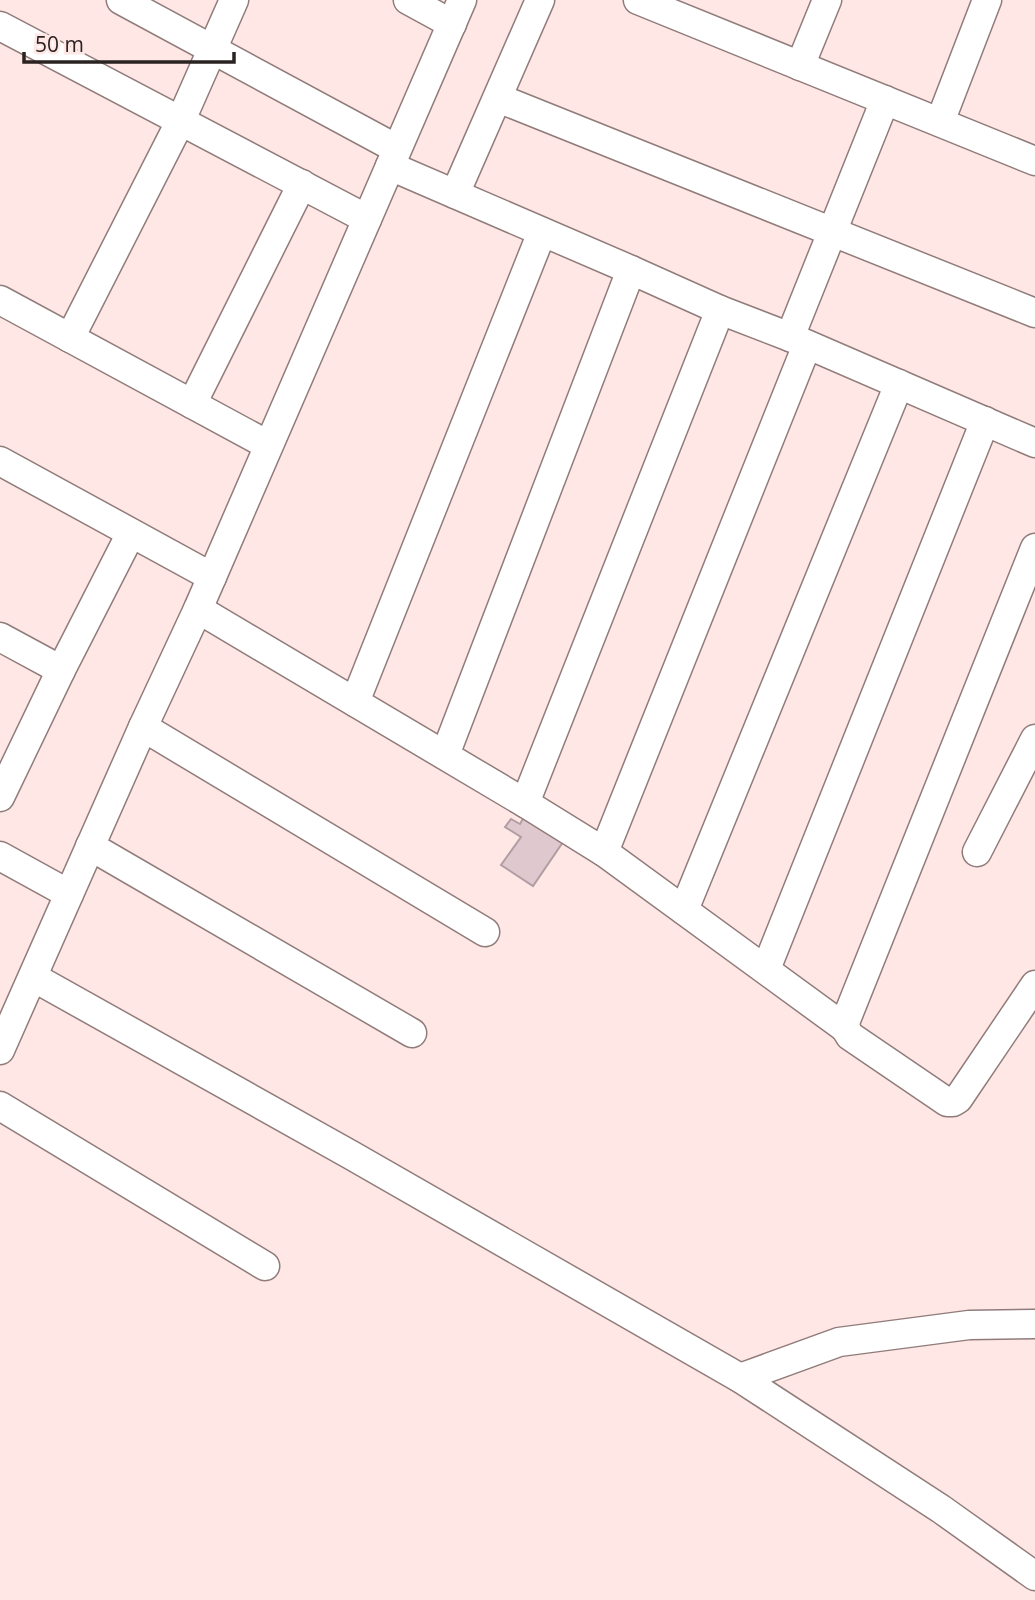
<svg xmlns="http://www.w3.org/2000/svg" width="1035" height="1600" viewBox="0 0 1035 1600" font-family="'Open Sans',sans-serif">
  <style>
    .building { fill: #dfc9cf; stroke: #b29da3; stroke-width: 2 }
    .lines { fill: none; stroke-linecap: round; stroke-linejoin: round }
    .street-casing { stroke: #907c7a; stroke-width: 31 }
    .street { stroke: #fff; stroke-width: 28 }
  </style>
  <rect width="100%" height="100%" fill="#fee7e5"/>
  <!-- building -->
  <polygon class="building" points="524,817 563,842 533,886 501,865 521,837 505,827 511,819 520,824"/>
  <g class="lines">
    <!-- street casing -->
    <g class="street-casing">
      <g id="street">
        <polyline points="121,0 397,149"/>
        <polyline points="408,0 452,24"/>
        <polyline points="638,0 1035,161"/>
        <polyline points="0,26 367,219"/>
        <polyline points="800,66 827,0"/>
        <polyline points="498,98 1035,313"/>
        <polyline points="940,122 987,0"/>
        <polyline points="390,166 631,270 720,310 790,337 1035,443"/>
        <polyline points="455,194 540,0"/>
        <polyline points="0,300 268,445"/>
        <polyline points="790,337 885,100"/>
        <polyline points="70,338 181,120 234,0"/>
        <polyline points="192,404 302,184"/>
        <polyline points="0,461 212,577"/>
        <polyline points="1035,548 846,1020 845,1028 850,1036 947,1102 953,1102 958,1099 1035,985"/>
        <polyline points="198,609 525,803 604,852 807,345"/>
        <polyline points="0,637 61,670"/>
        <polyline points="355,702 542,232"/>
        <polyline points="143,727 485,932"/>
        <polyline points="445,755 631,270"/>
        <polyline points="0,797 61,670 131,533"/>
        <polyline points="525,803 720,310"/>
        <polyline points="90,846 412,1033"/>
        <polyline points="604,852 845,1028"/>
        <polyline points="977,852 1035,739"/>
        <polyline points="0,856 69,894"/>
        <polyline points="684,910 899,384"/>
        <polyline points="766,969 985,421"/>
        <polyline points="33,977 351,1155 740,1378 941,1509 1035,1576"/>
        <polyline points="0,1050 143,727 198,609 462,0"/>
        <polyline points="0,1106 265,1266"/>
        <polyline points="740,1378 839,1342 969,1325 1035,1324"/>
      </g>
    </g>
    <!-- street -->
    <use href="#street" class="street"/>
  </g>
  <!-- scale -->
  <path d="M24 52v10h210v-10" fill="none" stroke="#2b2222" stroke-width="3.5"/>
  <text x="35" y="52" font-size="21" fill="#2b2222" stroke="#fee7e5" stroke-width="5" paint-order="stroke">50 m</text>
</svg>
